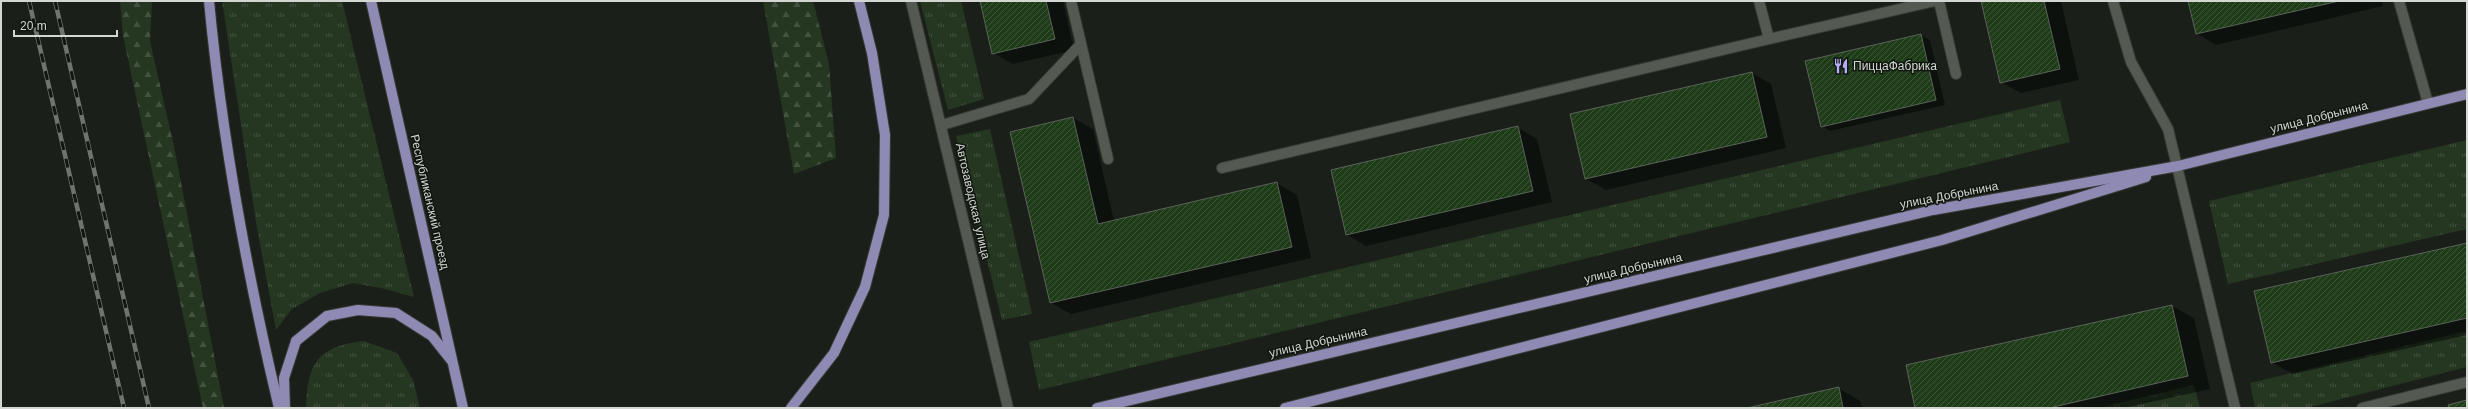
<svg xmlns="http://www.w3.org/2000/svg" width="2468" height="409" viewBox="0 0 2468 409" font-family="Arial,sans-serif">
  <style>
    .grass { fill: url(#grass-tufts) }
    .forest { fill: url(#forest-firs) }
    .shadow { fill: #0007 }
    .building { fill: url(#building-hatch); stroke: #5b625a }
    .lines { fill: none; stroke-linecap: round; stroke-linejoin: round }
    .minor-casing { stroke: #373b36; stroke-width: 12 }
    .major-casing { stroke: #373b36; stroke-width: 12 }
    .minor { stroke: #545a52; stroke-width: 10 }
    .major { stroke: #8e8ab4; stroke-width: 10 }
    .rail-casing { stroke: #70746f; stroke-width: 4.5 }
    .rail { stroke: #111710; stroke-width: 3; stroke-dasharray: 9; stroke-linecap: butt }
    .labels { text-anchor: middle; stroke-width: 3; stroke-linejoin: round; paint-order: stroke }
    .poi-label { font-size: 12px; fill: #d3d6d2; stroke: #111710; text-anchor: start }
    .street-label { font-size: 12px; fill: #d3d6d2; stroke: #111710 }
  </style>
  <defs>
    <pattern id="grass-tufts" width="24" height="20" patternUnits="userSpaceOnUse"><rect width="24" height="20" fill="#253721"/><path d="M3 7l-1-3M5 7V3M7 7l1-3M15 17l-1-3M17 17v-4M19 17l1-3" fill="none" stroke="#445340"/></pattern>
    <pattern id="forest-firs" width="22" height="20" patternUnits="userSpaceOnUse"><rect width="22" height="20" fill="#253721"/><path d="M5 1l3.5 6h-7zM16 11l3.5 6h-7z" fill="#445340"/></pattern>
    <pattern id="building-hatch" width="6" height="6" patternUnits="userSpaceOnUse"><rect width="6" height="6" fill="#1e3c17"/><path d="M-1 1l2-2M0 6l6-6M5 7l2-2" fill="none" stroke="#3e5738"/></pattern>
  </defs>
  <rect width="100%" height="100%" fill="#1a2019"/>
  <!-- grass -->
  <g class="grass">
    <polygon points="222,1 342,1 414,297 381,288 353,283 320,293 292,309 276,330 256,222"/>
    <polygon points="920,1 961,1 984,99 948,110"/>
    <polygon points="2060,100 2070,142 1039,390 1029,342"/>
    <polygon points="990,129 1032,314 1002,320 956,136"/>
    <polygon points="2467,140 2467,229 2228,284 2209,201"/>
    <polygon points="2467,331 2467,367 2306,408 2255,408 2250,383"/>
    <path d="M364,341l33,12 16,27 7,28h-114c1,-45 12,-62 58,-67z"/>
    <polygon points="2194,385 2200,408 2098,408"/>
  </g>
  <!-- forest -->
  <g class="forest">
    <polygon points="120,1 152,1 150,41 175,151 224,408 203,408 123,36"/>
    <polygon points="763,1 813,1 829,64 836,158 794,174"/>
  </g>
  <!-- shadow -->
  <g class="shadow">
    <polygon points="981,1 1063,1 1074,50 1013,64 993,53"/>
    <polygon points="1982,1 2061,1 2079,80 2021,93 2001,82"/>
    <polygon points="2189,1 2382,1 2383,6 2216,45 2197,34"/>
    <polygon points="1921,35 1930,40 1945,105 1830,131 1822,126"/>
    <polygon points="1752,73 1771,84 1786,148 1606,190 1586,179"/>
    <polygon points="1073,118 1093,129 1114,221 1277,183 1297,195 1311,258 1071,314 1051,303 1011,132"/>
    <polygon points="1517,127 1537,139 1552,202 1366,246 1346,234"/>
    <polygon points="2467,244 2467,335 2293,374 2271,362"/>
    <polygon points="2172,306 2194,318 2210,389 2124,408 1916,408"/>
    <polygon points="1838,388 1860,401 1862,408 1751,408"/>
  </g>
  <!-- building -->
  <g class="building">
    <polygon points="980,1 1046,1 1055,39 992,54"/>
    <polygon points="1981,1 2044,1 2060,69 2000,83"/>
    <polygon points="2188,1 2339,1 2196,34"/>
    <polygon points="1921,34 1936,100 1821,127 1805,61"/>
    <polygon points="1752,72 1767,137 1585,179 1570,114"/>
    <polygon points="1073,117 1098,224 1277,182 1292,247 1050,303 1010,132"/>
    <polygon points="1518,126 1533,191 1346,235 1331,170"/>
    <polygon points="2467,243 2467,318 2271,363 2254,291"/>
    <polygon points="2172,305 2188,376 2049,408 1915,408 1906,365"/>
    <polygon points="1839,387 1843,408 1747,408"/>
    <polygon points="2467,400 2467,408 2449,408 2448,405"/>
  </g>
  <g class="lines">
    <!-- minor casing -->
    <g class="minor-casing">
      <g id="minor">
        <polyline points="911,1 1008,408"/>
        <polyline points="1071,1 1108,159"/>
        <polyline points="1939,1 1956,74"/>
        <polyline points="2113,1 2131,62 2168,129 2235,408"/>
        <polyline points="2399,1 2428,103"/>
        <polyline points="1769,39 1935,1"/>
        <polyline points="942,125 1029,99 1081,44"/>
        <polyline points="1222,168 1769,39 1759,1"/>
        <polyline points="2362,408 2467,382"/>
      </g>
    </g>
    <!-- major casing -->
    <g class="major-casing">
      <g id="major">
        <path d="M209,1c13,138 38,273 70,407"/>
        <polyline points="371,1 463,408"/>
        <polyline points="285,408 284,378 296,341 327,316 358,310 396,313 432,336 451,360"/>
        <polyline points="791,408 834,353 865,287 884,215 885,135 872,53 859,1"/>
        <polyline points="1097,408 1933,210 2178,166 2467,94"/>
        <polyline points="1285,408 1942,240 2146,177"/>
      </g>
    </g>
    <!-- minor -->
    <use href="#minor" class="minor"/>
    <!-- major -->
    <use href="#major" class="major"/>
    <!-- rail casing -->
    <g class="rail-casing">
      <g id="rail">
        <polyline points="29,1 124,408"/>
        <polyline points="55,1 149,408"/>
      </g>
    </g>
    <!-- rail -->
    <use href="#rail" class="rail"/>
  </g>
  <!-- icons -->
  <defs>
    <g id="restaurant-bare" transform="scale(1.2)"><path d="M-5-6h1v4h1v-4h1v4h1v-4h1v5L-1.5 .5V6h-2V.5L-5-1ZM5-6V6H3V1.5H1.5Q1.5-4 5-6Z" fill="#b6acf8" stroke="#111710" stroke-width="2.5" paint-order="stroke"/></g>
  </defs>
  <g fill-rule="evenodd">
    <use href="#restaurant-bare" x="1841" y="66"/>
  </g>
  <g class="labels">
    <!-- poi labels -->
    <g class="poi-label">
      <text x="1853" y="70">ПиццаФабрика</text>
    </g>
    <!-- street labels -->
    <g class="street-label">
      <text transform="translate(2319 117) rotate(-14)" y="4">улица Добрынина</text>
      <text transform="translate(1949 195) rotate(-11)" y="4">улица Добрынина</text>
      <text transform="translate(973 201) rotate(77)" y="4">Автозаводская улица</text>
      <text transform="translate(430 202) rotate(77)" y="4">Республиканский проезд</text>
      <text transform="translate(1633 268) rotate(-13)" y="4">улица Добрынина</text>
      <text transform="translate(1318 342) rotate(-13)" y="4">улица Добрынина</text>
    </g>
  </g>
  <!-- border -->
  <rect width="2468" height="409" fill="none" stroke="#d3d6d2" stroke-width="4"/>
  <!-- scale -->
  <path d="M14 30v6h103v-6" fill="none" stroke="#d3d6d2" stroke-width="2"/>
  <text x="20" y="30" font-size="12" fill="#d3d6d2" stroke="#111710" stroke-width="3" paint-order="stroke">20 m</text>
</svg>
